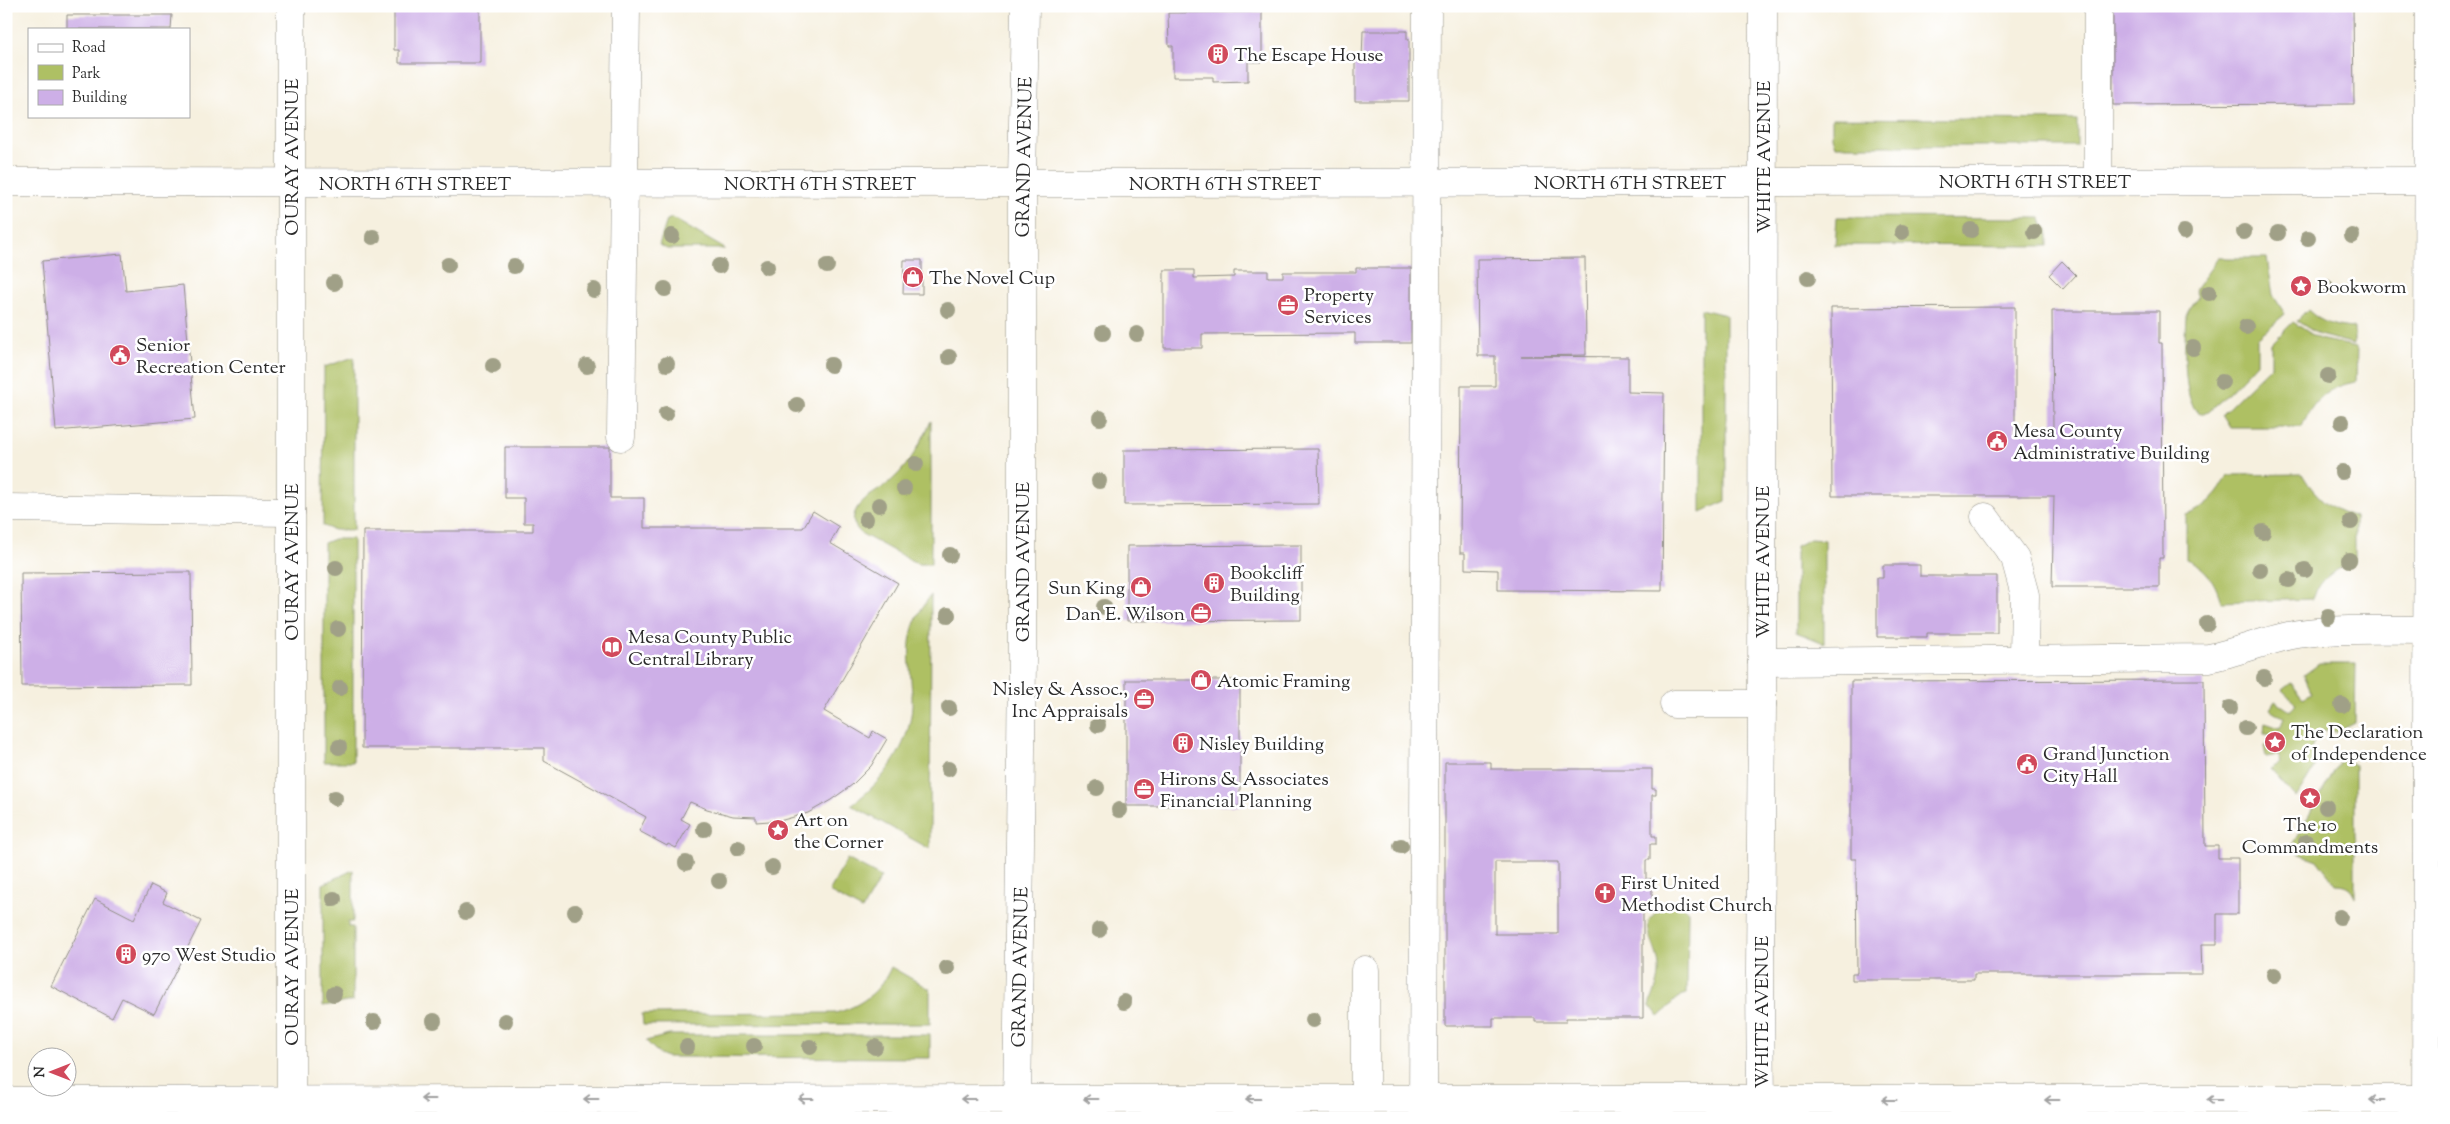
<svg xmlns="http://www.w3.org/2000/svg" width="2450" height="1124" viewBox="0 0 2450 1124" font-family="'Sorts Mill Goudy',serif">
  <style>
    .green { fill: #aec064; stroke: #6c7648 }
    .building { fill: #cdafe7; fill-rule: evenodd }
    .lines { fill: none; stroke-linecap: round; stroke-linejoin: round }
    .minor-casing { stroke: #908e85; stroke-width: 29 }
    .major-casing { stroke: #908e85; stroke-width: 29 }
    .minor { stroke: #fff; stroke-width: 28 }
    .major { stroke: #fff; stroke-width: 28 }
    .tree { fill: #a0a087 }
    .oneway { stroke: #a0a0a0 }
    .labels { text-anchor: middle; stroke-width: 5; stroke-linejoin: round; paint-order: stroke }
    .poi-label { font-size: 19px; fill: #2b2b2b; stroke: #fff; text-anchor: start }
    .street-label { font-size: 19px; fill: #2b2b2b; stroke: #fff }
  </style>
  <rect width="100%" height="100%" fill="#fff"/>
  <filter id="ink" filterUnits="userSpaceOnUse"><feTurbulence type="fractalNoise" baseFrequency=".02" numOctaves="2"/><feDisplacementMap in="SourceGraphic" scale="10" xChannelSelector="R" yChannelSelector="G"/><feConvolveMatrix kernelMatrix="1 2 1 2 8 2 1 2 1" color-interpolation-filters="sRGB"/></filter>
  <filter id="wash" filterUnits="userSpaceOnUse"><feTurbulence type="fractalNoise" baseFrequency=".0096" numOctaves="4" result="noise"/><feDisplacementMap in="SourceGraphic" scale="20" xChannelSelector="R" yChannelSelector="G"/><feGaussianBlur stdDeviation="1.12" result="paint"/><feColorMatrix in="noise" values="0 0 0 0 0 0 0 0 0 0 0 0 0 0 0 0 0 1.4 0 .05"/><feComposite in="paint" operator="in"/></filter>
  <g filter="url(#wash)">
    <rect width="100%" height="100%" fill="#f6f0df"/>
    <!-- green -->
    <g class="green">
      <polygon points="1832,118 2077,120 2077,146 1835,146 1832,137"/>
      <polygon points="1837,217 2041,218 2043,225 2048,229 2048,246 1835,245"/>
      <polygon points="672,218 674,219 725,249 667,249 659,245 667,220"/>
      <path d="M2218,258h49l6,37 12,19 -28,24v25c-9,9 -44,49 -53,50 -24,3 -19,-81 -18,-96 1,-6 8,-14 12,-20l-3,-7z"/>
      <polygon points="1701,309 1726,315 1726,501 1701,512"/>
      <path d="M2308,310c13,13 28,17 46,18v16l-35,-9 -22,-14z"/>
      <path d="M2293,322l26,17 38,8 -1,35c-27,4 -45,19 -54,45h-72l-8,-13 49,-48v-22z"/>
      <polygon points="354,357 354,530 334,530 323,526 324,367"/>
      <path d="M931,421v143h-13l-56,-30c-8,-7 -11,-14 -6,-24 6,-13 26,-20 36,-30 18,-16 29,-37 39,-59z"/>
      <path d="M2302,474c13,22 28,36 53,43v45c-21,8 -34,15 -42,37l-92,3c-6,-21 -15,-35 -35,-43v-44c21,-7 33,-21 42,-40z"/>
      <polygon points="334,539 353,539 353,762 324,762 324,543"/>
      <polygon points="1810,539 1824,540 1824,643 1796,632 1796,546"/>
      <path d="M931,595l-1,254 -79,-44c35,-25 63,-64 61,-109 -2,-43 -10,-63 19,-101z"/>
      <path d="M2319,664h37l-1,59 -18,9 -13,-2c-8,6 -11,11 -13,20l7,12 -22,36 -26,-29 11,-6 -3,-8 -12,2 -2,-11 13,-1 1,-10 -14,-1 1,-11 15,5 4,-10 -14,-9 5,-8 15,10 6,-8 -14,-13 9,-7 12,15 9,-5 -8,-18z"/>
      <path d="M2340,761h9l6,5v132c-3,-11 -9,-14 -20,-14l-18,-24 -25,-9v-6z"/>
      <polygon points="847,859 881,877 862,910 829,892"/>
      <polygon points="353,870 353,922 348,922 348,927 353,927 353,1001 323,1006 323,884"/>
      <path d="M1672,905l11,1 5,5 -1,83c-15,3 -17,15 -28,23l-9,-12c4,-13 10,-23 9,-37 -1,-28 -30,-49 13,-63z"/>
      <path d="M891,967l39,22v35l-287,1 -1,-11 193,-1c25,-6 46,-22 56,-46z"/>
      <polygon points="669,1035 930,1035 930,1058 667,1057 659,1054 646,1041"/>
    </g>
    <g id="blocks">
      <!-- building -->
      <g class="building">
        <polygon points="394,6 480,6 480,63 399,63 399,50 394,50"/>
        <polygon points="2353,6 2354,104 2113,105 2113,7"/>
        <polygon points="1262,12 1262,62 1248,62 1248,81 1213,82 1213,77 1173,77 1173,46 1169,46 1168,13"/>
        <polygon points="67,15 172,15 171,29 67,29"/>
        <polygon points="1363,31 1407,31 1407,39 1409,39 1409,101 1355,101 1355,60 1362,60"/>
        <polygon points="122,254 126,291 183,285 195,419 56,431 42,261"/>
        <polygon points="1585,258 1586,355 1521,356 1628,357 1628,392 1664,393 1662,591 1498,590 1498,570 1465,569 1465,553 1460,553 1461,386 1495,386 1495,356 1478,356 1477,259"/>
        <polygon points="904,260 922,260 922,294 903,294"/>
        <polygon points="2062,261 2076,275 2063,289 2049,275"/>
        <polygon points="1356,268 1411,268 1411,343 1355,343 1355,333 1202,334 1202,348 1164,348 1164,270 1194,270 1194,278 1234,277 1234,271 1268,271 1268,277 1283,277 1283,272 1356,272"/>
        <polygon points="2015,307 2015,431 2053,431 2052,311 2159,311 2159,343 2162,343 2163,558 2159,558 2159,587 2052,587 2054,496 1832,496 1831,308"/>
        <polygon points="505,447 610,447 610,498 644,498 644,528 803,528 813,511 839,527 830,543 898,583 824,711 870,738 873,731 887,739 871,766 852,785 831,800 808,813 783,820 756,822 756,817 733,816 707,809 690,802 681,819 690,824 676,848 668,844 667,846 639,831 646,817 544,761 544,748 362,748 363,531 533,531 533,523 524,523 524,498 505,498"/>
        <polygon points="1318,449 1319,504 1124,505 1124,450"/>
        <polygon points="1301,545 1301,620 1127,621 1127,546"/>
        <polygon points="1883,565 1920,565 1920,576 1997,576 1997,633 1927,633 1927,637 1877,637 1877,578 1883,578"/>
        <polygon points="191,572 192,685 22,686 21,573"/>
        <rect x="1126" y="680" width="114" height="126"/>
        <polygon points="2204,680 2205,846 2218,846 2218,858 2238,858 2238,914 2217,914 2217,944 2201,944 2202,974 1974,974 1974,980 1852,980 1852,973 1857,973 1856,859 1851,859 1851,681"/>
        <path d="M1445,762h46v7h161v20h4v6h-4v41h4v8h-6v16h-4v19h6v27h-9v112h-77v4h-31v-4h-42v8h-48zM1495,862h63v72h-63z"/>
        <polygon points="151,885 167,893 163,902 201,921 154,1014 122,998 112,1018 51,986 95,899 134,919"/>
      </g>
    </g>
  </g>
  <g filter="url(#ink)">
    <use href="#blocks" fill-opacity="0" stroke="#908e85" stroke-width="1"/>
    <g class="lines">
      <!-- minor casing -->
      <g class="minor-casing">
        <g id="minor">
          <polyline points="2098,6 2098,181"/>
          <polyline points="6,182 1126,183 2444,181"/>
          <polyline points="621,437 626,6"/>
          <polyline points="6,508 291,512"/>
          <polyline points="1985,517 2015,558 2025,595 2024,659"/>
          <path d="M1762,662l447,-4c30,-6 59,-19 89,-24 42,-6 86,-4 128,-4"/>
          <polyline points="1674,704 1762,704"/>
          <polyline points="1365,970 1365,1098"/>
          <polyline points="6,1101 1017,1099"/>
          <polyline points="291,1118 291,6"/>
          <polyline points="1423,1118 1427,6"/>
          <polyline points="1761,1118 1760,972 1762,704 1763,6"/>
          <polyline points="2426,1118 2429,6"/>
        </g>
      </g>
      <!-- major casing -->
      <g class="major-casing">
        <g id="major">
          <polyline points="1017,1099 2444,1099"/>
          <polyline points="1017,1117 1022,660 1022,183 1025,6"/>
        </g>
      </g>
      <!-- minor -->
      <use href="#minor" class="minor"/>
      <!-- major -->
      <use href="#major" class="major"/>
    </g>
    <!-- trees -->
    <g class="tree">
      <circle cx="1971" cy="230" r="8"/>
      <circle cx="1902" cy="232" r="8"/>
      <circle cx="2034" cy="232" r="8"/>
      <circle cx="2184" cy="232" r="8"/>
      <circle cx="2244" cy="232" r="8"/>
      <circle cx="2278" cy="233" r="8"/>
      <circle cx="672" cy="236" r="8"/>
      <circle cx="2352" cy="236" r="8"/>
      <circle cx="373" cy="237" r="8"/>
      <circle cx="2308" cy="238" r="8"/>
      <circle cx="448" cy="265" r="8"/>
      <circle cx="514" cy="266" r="8"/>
      <circle cx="719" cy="266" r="8"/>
      <circle cx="827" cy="266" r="8"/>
      <circle cx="767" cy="267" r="8"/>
      <circle cx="1808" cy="278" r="8"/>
      <circle cx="334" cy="283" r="8"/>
      <circle cx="2326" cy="287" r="8"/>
      <circle cx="665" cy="289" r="8"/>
      <circle cx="594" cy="290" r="8"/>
      <circle cx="2209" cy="293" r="8"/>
      <circle cx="948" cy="310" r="8"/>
      <circle cx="2246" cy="327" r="8"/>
      <circle cx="1103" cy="333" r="8"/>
      <circle cx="1137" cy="334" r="8"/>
      <circle cx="2193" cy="348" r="8"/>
      <circle cx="949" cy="357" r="8"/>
      <circle cx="667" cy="364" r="8"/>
      <circle cx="831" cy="365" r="8"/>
      <circle cx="493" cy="366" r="8"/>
      <circle cx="587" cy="366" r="8"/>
      <circle cx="2328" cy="376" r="8"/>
      <circle cx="2222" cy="382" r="8"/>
      <circle cx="797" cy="405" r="8"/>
      <circle cx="666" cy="414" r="8"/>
      <circle cx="1100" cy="418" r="8"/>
      <circle cx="2342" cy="422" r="8"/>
      <circle cx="916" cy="464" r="8"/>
      <circle cx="2342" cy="472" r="8"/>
      <circle cx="1099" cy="481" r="8"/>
      <circle cx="904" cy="488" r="8"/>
      <circle cx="879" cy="505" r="8"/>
      <circle cx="866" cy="519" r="8"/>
      <circle cx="2351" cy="522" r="8"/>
      <circle cx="2263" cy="532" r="8"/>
      <circle cx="950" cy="555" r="8"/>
      <circle cx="2349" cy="560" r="8"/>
      <circle cx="336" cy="568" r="8"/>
      <circle cx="2260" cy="570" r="8"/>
      <circle cx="2305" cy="570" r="8"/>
      <circle cx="2289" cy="580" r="8"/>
      <circle cx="1104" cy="607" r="8"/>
      <circle cx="948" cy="615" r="8"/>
      <circle cx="2328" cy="617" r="8"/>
      <circle cx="2207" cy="624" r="8"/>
      <circle cx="338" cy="629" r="8"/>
      <circle cx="2264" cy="678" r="8"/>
      <circle cx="340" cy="688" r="8"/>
      <circle cx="2342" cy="705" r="8"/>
      <circle cx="949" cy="708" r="8"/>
      <circle cx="2230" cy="708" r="8"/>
      <circle cx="1098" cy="725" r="8"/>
      <circle cx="2246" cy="728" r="8"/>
      <circle cx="339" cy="747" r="8"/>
      <circle cx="948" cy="769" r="8"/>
      <circle cx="1097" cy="788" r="8"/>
      <circle cx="335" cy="798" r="8"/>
      <circle cx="2326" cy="807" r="8"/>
      <circle cx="1119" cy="810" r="8"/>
      <circle cx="704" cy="829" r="8"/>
      <circle cx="2306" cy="842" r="8"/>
      <circle cx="1401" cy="846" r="8"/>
      <circle cx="738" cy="848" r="8"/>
      <circle cx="686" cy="863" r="8"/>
      <circle cx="772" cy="867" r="8"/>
      <circle cx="719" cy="881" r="8"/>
      <circle cx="334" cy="899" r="8"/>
      <circle cx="466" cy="912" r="8"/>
      <circle cx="575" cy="912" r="8"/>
      <circle cx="2340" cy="917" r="8"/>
      <circle cx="1099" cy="930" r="8"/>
      <circle cx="947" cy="968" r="8"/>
      <circle cx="2274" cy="975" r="8"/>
      <circle cx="334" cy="994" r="8"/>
      <circle cx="1124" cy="1002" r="8"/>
      <circle cx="1313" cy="1020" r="8"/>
      <circle cx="434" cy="1021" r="8"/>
      <circle cx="505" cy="1021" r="8"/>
      <circle cx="374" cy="1022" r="8"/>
      <circle cx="754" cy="1046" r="8"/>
      <circle cx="687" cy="1047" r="8"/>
      <circle cx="810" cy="1047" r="8"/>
      <circle cx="875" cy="1047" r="8"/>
    </g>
    <!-- one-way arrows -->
    <defs><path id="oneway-shaft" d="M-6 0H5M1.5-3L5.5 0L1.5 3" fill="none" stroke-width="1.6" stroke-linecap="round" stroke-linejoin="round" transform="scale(1.25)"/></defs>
    <g class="oneway">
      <use href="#oneway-shaft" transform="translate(428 1099) rotate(180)"/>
      <use href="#oneway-shaft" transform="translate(591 1099) rotate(180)"/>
      <use href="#oneway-shaft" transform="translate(806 1099) rotate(180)"/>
      <use href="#oneway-shaft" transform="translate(968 1099) rotate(-180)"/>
      <use href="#oneway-shaft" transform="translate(1091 1099) rotate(180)"/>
      <use href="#oneway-shaft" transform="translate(1253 1099) rotate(180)"/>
      <use href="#oneway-shaft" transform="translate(1889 1100) rotate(-180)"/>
      <use href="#oneway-shaft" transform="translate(2052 1100) rotate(-180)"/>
      <use href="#oneway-shaft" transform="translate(2214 1100) rotate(-180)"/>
      <use href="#oneway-shaft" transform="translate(2377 1100) rotate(180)"/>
    </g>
  </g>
  <!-- icons -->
  <defs>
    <g id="building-disc" transform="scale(1.125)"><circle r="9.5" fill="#d1495b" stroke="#fff"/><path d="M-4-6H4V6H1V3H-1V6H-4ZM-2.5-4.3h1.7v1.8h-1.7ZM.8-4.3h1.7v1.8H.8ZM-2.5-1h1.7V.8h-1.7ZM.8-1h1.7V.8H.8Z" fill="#fff"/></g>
    <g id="shop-disc" transform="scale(1.125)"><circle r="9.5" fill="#d1495b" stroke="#fff"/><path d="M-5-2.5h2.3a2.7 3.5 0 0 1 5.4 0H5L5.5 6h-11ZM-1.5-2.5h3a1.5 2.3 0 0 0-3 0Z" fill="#fff"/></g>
    <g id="sight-disc" transform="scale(1.125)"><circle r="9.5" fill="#d1495b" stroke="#fff"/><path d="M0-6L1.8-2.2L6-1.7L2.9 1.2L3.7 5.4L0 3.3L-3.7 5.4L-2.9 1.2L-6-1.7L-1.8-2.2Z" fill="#fff"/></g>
    <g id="office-disc" transform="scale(1.125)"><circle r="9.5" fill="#d1495b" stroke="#fff"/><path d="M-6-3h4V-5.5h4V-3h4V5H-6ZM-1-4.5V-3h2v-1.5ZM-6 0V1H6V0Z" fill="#fff"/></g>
    <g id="civic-disc" transform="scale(1.125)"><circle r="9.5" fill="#d1495b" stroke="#fff"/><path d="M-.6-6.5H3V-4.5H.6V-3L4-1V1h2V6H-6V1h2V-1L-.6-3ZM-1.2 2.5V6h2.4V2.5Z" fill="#fff"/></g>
    <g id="library-disc" transform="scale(1.125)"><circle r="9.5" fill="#d1495b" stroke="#fff"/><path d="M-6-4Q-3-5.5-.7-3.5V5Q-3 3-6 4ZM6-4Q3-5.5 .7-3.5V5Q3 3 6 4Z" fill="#fff"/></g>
    <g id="church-disc" transform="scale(1.125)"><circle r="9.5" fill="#d1495b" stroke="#fff"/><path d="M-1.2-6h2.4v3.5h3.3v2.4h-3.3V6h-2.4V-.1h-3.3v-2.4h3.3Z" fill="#fff"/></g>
  </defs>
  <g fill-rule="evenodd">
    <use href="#building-disc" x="1218" y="54"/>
    <use href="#shop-disc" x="913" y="277"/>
    <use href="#sight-disc" x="2301" y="286"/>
    <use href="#office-disc" x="1288" y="305"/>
    <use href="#civic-disc" x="120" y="355"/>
    <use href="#civic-disc" x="1997" y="441"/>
    <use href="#building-disc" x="1214" y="583"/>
    <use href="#shop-disc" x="1141" y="587"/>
    <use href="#office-disc" x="1201" y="613"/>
    <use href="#library-disc" x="612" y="647"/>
    <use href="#shop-disc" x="1201" y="680"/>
    <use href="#office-disc" x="1144" y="699"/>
    <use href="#sight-disc" x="2275" y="742"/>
    <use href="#building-disc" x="1183" y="743"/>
    <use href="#civic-disc" x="2027" y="764"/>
    <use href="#office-disc" x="1144" y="789"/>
    <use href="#sight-disc" x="2310" y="798"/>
    <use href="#sight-disc" x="778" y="830"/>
    <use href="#church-disc" x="1605" y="893"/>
    <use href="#building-disc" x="126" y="954"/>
  </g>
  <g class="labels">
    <!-- poi labels -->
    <g class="poi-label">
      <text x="1234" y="61">The Escape House</text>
      <text x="929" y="284">The Novel Cup</text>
      <text x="2317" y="293">Bookworm</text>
      <text x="1304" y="301">Property<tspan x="1304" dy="22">Services</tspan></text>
      <text x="136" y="351">Senior<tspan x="136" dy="22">Recreation Center</tspan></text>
      <text x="2013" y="437">Mesa County<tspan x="2013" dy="22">Administrative Building</tspan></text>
      <text x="1230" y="579">Bookcliff<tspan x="1230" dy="22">Building</tspan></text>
      <text x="1125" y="594" text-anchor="end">Sun King</text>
      <text x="1185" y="620" text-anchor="end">Dan E. Wilson</text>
      <text x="628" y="643">Mesa County Public<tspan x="628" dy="22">Central Library</tspan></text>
      <text x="1217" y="687">Atomic Framing</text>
      <text x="1128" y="695" text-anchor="end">Nisley &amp; Assoc.,<tspan x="1128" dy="22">Inc Appraisals</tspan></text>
      <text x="2291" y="738">The Declaration<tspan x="2291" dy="22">of Independence</tspan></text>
      <text x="1199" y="750">Nisley Building</text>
      <text x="2043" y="760">Grand Junction<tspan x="2043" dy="22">City Hall</tspan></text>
      <text x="1160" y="785">Hirons &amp; Associates<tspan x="1160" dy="22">Financial Planning</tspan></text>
      <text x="794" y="826">Art on<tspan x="794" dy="22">the Corner</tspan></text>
      <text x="2310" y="831" text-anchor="middle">The 10<tspan x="2310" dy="22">Commandments</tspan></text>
      <text x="1621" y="889">First United<tspan x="1621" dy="22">Methodist Church</tspan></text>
      <text x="142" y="961">970 West Studio</text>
    </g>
    <!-- street labels -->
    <g class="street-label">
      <text transform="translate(291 157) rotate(-90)" y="7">OURAY AVENUE</text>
      <text transform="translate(1023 157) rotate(-89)" y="7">GRAND AVENUE</text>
      <text transform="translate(1763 157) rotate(-90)" y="7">WHITE AVENUE</text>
      <text x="2035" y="188">NORTH 6TH STREET</text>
      <text x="1630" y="189">NORTH 6TH STREET</text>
      <text x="415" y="190">NORTH 6TH STREET</text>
      <text x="820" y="190">NORTH 6TH STREET</text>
      <text x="1225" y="190">NORTH 6TH STREET</text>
      <text transform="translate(291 562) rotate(-90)" y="7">OURAY AVENUE</text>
      <text transform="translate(1022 562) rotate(-90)" y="7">GRAND AVENUE</text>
      <text transform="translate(1762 562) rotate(-90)" y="7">WHITE AVENUE</text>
      <text transform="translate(291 967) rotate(-90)" y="7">OURAY AVENUE</text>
      <text transform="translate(1019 967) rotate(-89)" y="7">GRAND AVENUE</text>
      <text transform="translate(1761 1012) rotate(-90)" y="7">WHITE AVENUE</text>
    </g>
  </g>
  <!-- margin -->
  <rect width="2450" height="1124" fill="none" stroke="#fff" stroke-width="25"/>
  <!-- legend -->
  <rect x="28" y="28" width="162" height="90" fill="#ffffff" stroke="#aaaaaa"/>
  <rect x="38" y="44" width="25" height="8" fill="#ffffff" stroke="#aaaaaa"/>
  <text x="72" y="52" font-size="15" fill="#2b2b2b">Road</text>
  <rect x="38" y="65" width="25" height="15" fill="#aec064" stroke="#aaaaaa"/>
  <text x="72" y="78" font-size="15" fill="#2b2b2b">Park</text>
  <rect x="38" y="90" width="25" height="15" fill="#cdafe7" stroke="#aaaaaa"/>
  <text x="72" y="102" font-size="15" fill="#2b2b2b">Building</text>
  <!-- north arrow -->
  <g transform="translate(52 1072) rotate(270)"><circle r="24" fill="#ffffff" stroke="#aaaaaa"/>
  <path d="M0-4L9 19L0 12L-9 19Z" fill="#d1495b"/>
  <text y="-8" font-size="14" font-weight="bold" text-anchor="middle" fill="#2b2b2b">N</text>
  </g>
</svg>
